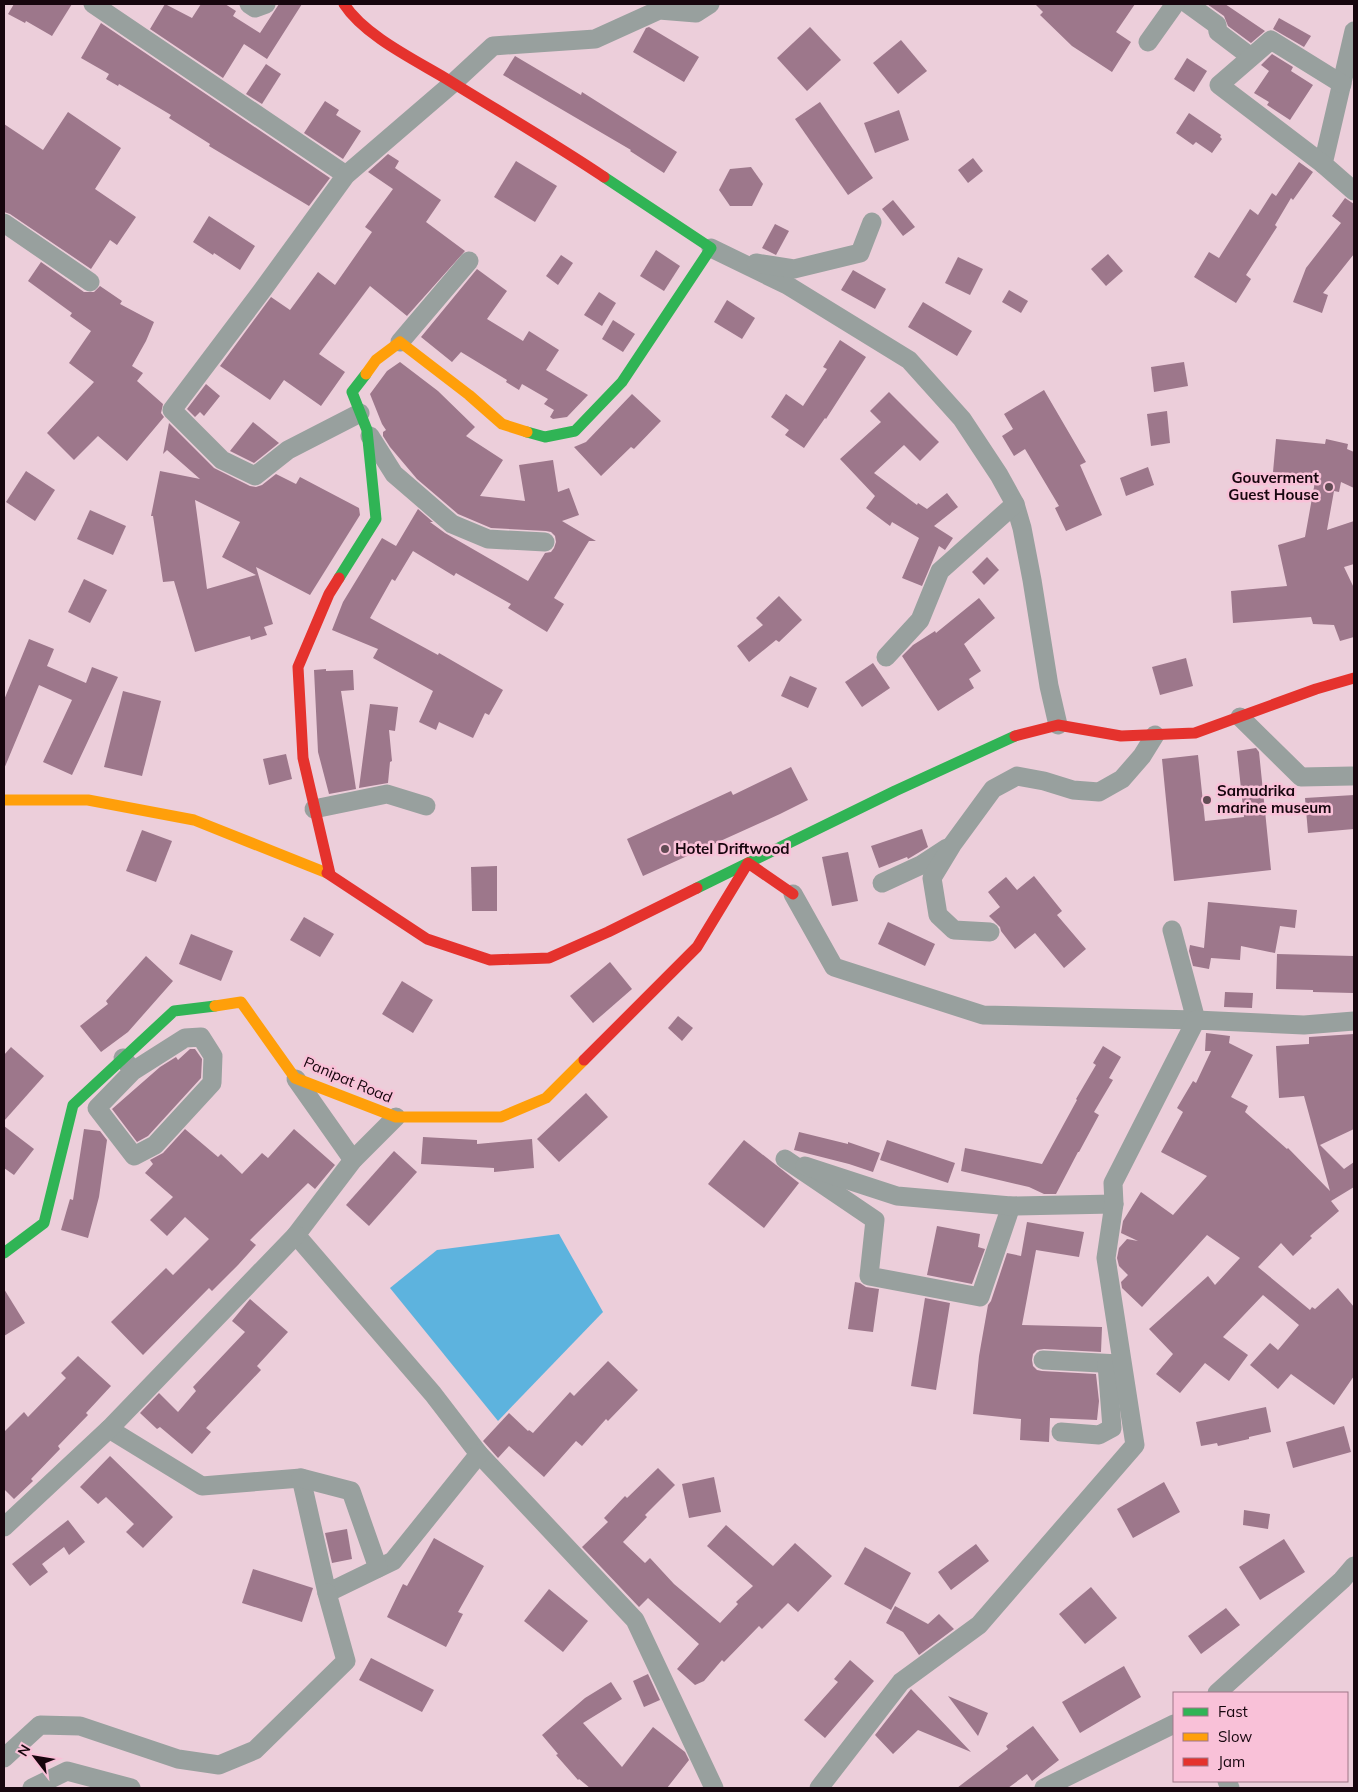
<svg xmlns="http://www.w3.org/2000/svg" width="1358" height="1792" viewBox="0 0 1358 1792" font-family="Mulish,sans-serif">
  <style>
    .water { fill: #5db3de }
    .building { fill: #9d778b; fill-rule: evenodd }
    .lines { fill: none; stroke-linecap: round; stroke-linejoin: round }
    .street { stroke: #98a09e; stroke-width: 19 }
    .fast { stroke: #30b455; stroke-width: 11 }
    .slow { stroke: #ff9f0a; stroke-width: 11 }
    .jam { stroke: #e5322d; stroke-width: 11 }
    .poi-dot { fill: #624c55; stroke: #f9c1d8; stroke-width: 2 }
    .labels { text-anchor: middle; stroke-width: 5; stroke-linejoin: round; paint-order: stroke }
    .poi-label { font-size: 15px; font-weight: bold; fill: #17060e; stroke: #f9c1d8; text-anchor: start }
    .street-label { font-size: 15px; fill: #17060e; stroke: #f9c1d8 }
  </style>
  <rect width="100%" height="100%" fill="#ecceda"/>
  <!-- water -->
  <polygon class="water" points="559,1234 603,1312 498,1421 390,1288 437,1250"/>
  <!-- building -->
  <g class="building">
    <polygon points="14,4 72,4 52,36 26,21 25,23 8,14"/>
    <polygon points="165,4 192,18 201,4 225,4 236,11 233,16 260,33 279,4 302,4 267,59 244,44 223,78 150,29"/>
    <polygon points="1035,4 1135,4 1116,32 1131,42 1112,72 1072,46 1040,15 1043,12"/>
    <polygon points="1207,4 1225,4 1265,31 1251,43 1228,26 1224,16"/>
    <polygon points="1279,18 1311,36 1304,47 1273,29"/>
    <polygon points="101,23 330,178 309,206 209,146 210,144 169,118 171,115 119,84 118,86 106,79 109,74 81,58"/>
    <polygon points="649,27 699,57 684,82 633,52 646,28"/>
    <polygon points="810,27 841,60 807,91 777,58"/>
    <polygon points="901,40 927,71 898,94 873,63"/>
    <polygon points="1272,54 1293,67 1291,71 1313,85 1290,120 1267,105 1269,102 1254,93 1269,71 1261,65"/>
    <polygon points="515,56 581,95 582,92 677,152 664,173 630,151 631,150 503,75"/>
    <polygon points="1187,58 1207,71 1194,92 1174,79"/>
    <polygon points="266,64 281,74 262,104 246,94"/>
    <polygon points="325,101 339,110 336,115 361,131 343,159 304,133"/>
    <polygon points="820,102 873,178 848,195 795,119"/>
    <polygon points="899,110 909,140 875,153 864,123"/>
    <polygon points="68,112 121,148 95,189 136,217 117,245 110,240 91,269 10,214 4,212 4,124 43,150"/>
    <polygon points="1189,113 1221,135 1220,137 1222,139 1212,153 1196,142 1193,145 1176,133"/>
    <polygon points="388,154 399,161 395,168 441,200 426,222 465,251 407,316 370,286 319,354 345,372 321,406 284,380 270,400 220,366 271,297 290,310 318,272 335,285 372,232 365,227 393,189 368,172"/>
    <polygon points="973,158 983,171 968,183 958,170"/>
    <polygon points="516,161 557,186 535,222 494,197"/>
    <polygon points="1299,162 1313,172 1293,200 1291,198 1275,225 1277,227 1246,275 1251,279 1236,303 1194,277 1209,252 1219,258 1250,209 1258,215 1272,193 1276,196"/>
    <polygon points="751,167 763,184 752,206 730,206 719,190 730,169"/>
    <polygon points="1345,198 1354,204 1354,254 1323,293 1328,295 1322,313 1293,302 1306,268 1341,223 1332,216"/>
    <polygon points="893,200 915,227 903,236 882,209"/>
    <polygon points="209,216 255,246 240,270 214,253 213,255 193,242"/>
    <polygon points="775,224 789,231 776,255 762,248"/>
    <polygon points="656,250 680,266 664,291 640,276"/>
    <polygon points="1108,254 1123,271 1106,286 1091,269"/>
    <polygon points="561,255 573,263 558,285 546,276"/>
    <polygon points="958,257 983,269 970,295 945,283"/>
    <polygon points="41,262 84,292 94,292 100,286 122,301 120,304 154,322 146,341 132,366 143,373 137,381 163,404 161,413 164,417 127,461 98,436 74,460 47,433 94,382 69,363 91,331 70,316 72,313 28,281"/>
    <polygon points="477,269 507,291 487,319 523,341 529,331 559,350 546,370 588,395 567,417 553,419 550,417 554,410 544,404 548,399 522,384 519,390 506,382 507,380 461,352 452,362 421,337"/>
    <polygon points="853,270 886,289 875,309 841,290"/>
    <polygon points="1009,290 1028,301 1021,313 1002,302"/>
    <polygon points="599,292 616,303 602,326 584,315"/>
    <polygon points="727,300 755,318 742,339 714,322"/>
    <polygon points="923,302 972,331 957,356 908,327"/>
    <polygon points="613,320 635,334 623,352 602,339"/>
    <polygon points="840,340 866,357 826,419 825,418 804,448 785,435 789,430 771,417 786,394 803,406 827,369 823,367"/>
    <polygon points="400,362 438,391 475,427 466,436 503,460 480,496 525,501 519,465 553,460 558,492 569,488 579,515 562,521 596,541 589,541 554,598 564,604 547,632 508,608 511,604 456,573 454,576 413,551 395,581 392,579 370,618 438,655 439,653 503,690 489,715 485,713 473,738 439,722 436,730 419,722 433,691 373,658 378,649 332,630 343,602 382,538 396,546 418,509 433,522 430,522 445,533 528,581 545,553 551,552 554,548 556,542 555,536 551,532 546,531 491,528 458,514 417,479 390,447 383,436 383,432 386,430 382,424 370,394 387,371"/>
    <polygon points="1184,362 1188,386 1154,392 1151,367"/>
    <polygon points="206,384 220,396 204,416 200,412 195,417 187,409"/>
    <polygon points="1044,390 1086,462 1080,465 1102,515 1066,531 1055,508 1059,506 1025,449 1014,456 1002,436 1013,429 1004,414"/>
    <polygon points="889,392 939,442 920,461 904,445 874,473 917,505 918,503 927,509 947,493 958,507 934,526 953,538 945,550 939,546 922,586 902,578 919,538 892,522 890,526 866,508 875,496 840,459 881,422 870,411"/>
    <polygon points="632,394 661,421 634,449 631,447 601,476 574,447 586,442"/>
    <polygon points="1167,411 1170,443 1151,446 1147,414"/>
    <polygon points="253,422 279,443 254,463 230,451"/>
    <path d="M169,423l45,45 36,18 6,1 6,-2 14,-11 20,10 4,-7 59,31 1,7 -50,80 -54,-28 17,57 -9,3 3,8 -16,5 -1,-4 -55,16 -21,-71 -11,1 -10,-66h-2l9,-45 40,8 -33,-29 -4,4zM195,500l45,22 -18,35 34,18 -49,14z"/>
    <polygon points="1276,439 1325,444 1326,439 1348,444 1347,449 1354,452 1354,488 1341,482 1339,492 1334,491 1327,530 1354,521 1354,564 1344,567 1354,588 1354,637 1340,641 1334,625 1313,624 1311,617 1233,623 1231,591 1287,586 1278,545 1305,537 1316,476 1273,472"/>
    <polygon points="1148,467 1154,485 1126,496 1120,478"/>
    <polygon points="26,471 55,490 35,521 6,502"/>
    <polygon points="90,510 126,526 113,555 77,539"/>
    <polygon points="987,557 999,570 984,585 972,572"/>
    <polygon points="84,579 107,590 90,623 68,612"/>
    <polygon points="779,596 802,620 779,642 776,640 749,662 737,646 763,625 756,618"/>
    <polygon points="979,598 995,618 964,644 981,671 969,679 974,688 938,711 902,656 913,645 935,631 936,633"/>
    <polygon points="29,639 54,649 47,666 86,683 92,667 118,677 72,775 43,762 72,700 39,685 4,769 4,700"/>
    <polygon points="1186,658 1193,686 1160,695 1152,667"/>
    <polygon points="873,663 890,688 862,707 845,682"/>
    <polygon points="326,669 326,671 353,670 354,690 341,691 356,789 329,794 318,752 314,670"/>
    <polygon points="790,676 817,688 808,708 781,696"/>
    <polygon points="123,691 161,701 142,776 104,767"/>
    <polygon points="370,704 398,707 395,731 389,730 392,761 390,762 388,783 359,788"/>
    <polygon points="1256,748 1259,752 1271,870 1174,881 1162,759 1198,755 1205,821 1244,817 1237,751"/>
    <polygon points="286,754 292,779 269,785 263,759"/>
    <polygon points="791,767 808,800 780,814 643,876 627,839 731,791 733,795"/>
    <polygon points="1354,795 1354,829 1308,833 1305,798"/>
    <polygon points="922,829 928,847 908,859 907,857 879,868 871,846"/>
    <polygon points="142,830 172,841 156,882 126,871"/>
    <polygon points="848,852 858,901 832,906 822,857"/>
    <polygon points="497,866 497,911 472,911 471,867"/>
    <polygon points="1034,876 1062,911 1057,915 1086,949 1064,968 1035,933 1015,949 1001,931 1000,927 989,916 1000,907 988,892 1006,877 1017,890"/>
    <polygon points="1208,902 1297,910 1295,928 1280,926 1275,953 1241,946 1240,960 1211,958 1209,969 1193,966 1189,951 1190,945 1204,948"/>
    <polygon points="304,917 334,934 320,957 290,940"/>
    <polygon points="888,922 935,944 925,966 878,944"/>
    <polygon points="191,934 233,951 221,981 179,964"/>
    <polygon points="1277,954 1354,956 1353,993 1313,992 1313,990 1276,989"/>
    <polygon points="146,956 173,981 128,1032 101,1052 80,1026 108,1004 106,1001"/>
    <polygon points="610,962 632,989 593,1023 570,996"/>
    <polygon points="402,981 433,1000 413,1033 382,1014"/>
    <polygon points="1225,992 1253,993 1252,1008 1224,1007"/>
    <polygon points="678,1016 693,1028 682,1041 668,1028"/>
    <polygon points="1206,1033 1230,1036 1229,1043 1253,1055 1231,1097 1248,1106 1245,1112 1287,1149 1288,1148 1330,1191 1304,1096 1279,1098 1276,1046 1309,1044 1309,1037 1354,1034 1354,1129 1320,1145 1344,1169 1354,1162 1354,1187 1331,1201 1339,1211 1310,1236 1312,1238 1293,1256 1281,1243 1258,1267 1310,1310 1312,1307 1315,1309 1338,1288 1354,1307 1354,1376 1334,1405 1291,1374 1278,1389 1250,1365 1270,1343 1278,1350 1299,1325 1263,1295 1223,1337 1248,1355 1229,1381 1205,1363 1180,1393 1156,1374 1173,1354 1149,1329 1208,1276 1215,1285 1240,1258 1207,1235 1142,1307 1122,1288 1121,1282 1128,1275 1119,1266 1117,1258 1119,1248 1127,1239 1138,1241 1121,1233 1123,1221 1141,1192 1173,1215 1207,1176 1161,1152 1183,1112 1177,1108 1193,1081 1196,1083 1211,1051 1205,1051"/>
    <polygon points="1103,1046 1121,1057 1109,1078 1113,1080 1094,1112 1099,1115 1079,1152 1078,1152 1056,1194 1044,1194 1029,1187 961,1171 965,1148 1042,1164 1077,1100 1076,1099 1096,1065 1093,1063"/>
    <polygon points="11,1047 44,1076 4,1121 4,1055"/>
    <polygon points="190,1049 195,1049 202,1059 201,1078 148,1136 137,1142 112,1109 160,1067 176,1057 178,1060"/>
    <polygon points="586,1093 608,1117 559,1162 537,1139"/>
    <polygon points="4,1126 34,1149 14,1175 4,1168"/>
    <polygon points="84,1129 100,1131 107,1140 99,1197 88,1238 61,1230 70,1199 73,1200"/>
    <polygon points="185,1129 218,1157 221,1154 242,1174 262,1153 268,1158 294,1129 335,1165 315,1189 308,1183 250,1240 256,1245 238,1265 212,1291 209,1288 143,1355 111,1322 166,1268 173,1275 209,1239 185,1217 167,1236 150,1220 173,1197 145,1173 153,1164 150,1160 163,1153"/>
    <polygon points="799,1132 848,1144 848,1142 880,1153 873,1172 849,1164 794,1150"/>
    <polygon points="423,1137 477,1140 477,1144 532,1139 534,1168 494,1172 494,1168 421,1164"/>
    <polygon points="744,1140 799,1183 764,1228 708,1184"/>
    <polygon points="887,1140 955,1163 948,1183 880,1160"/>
    <polygon points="394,1151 417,1172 369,1226 346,1205"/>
    <polygon points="1027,1222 1084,1232 1079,1257 1036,1250 1022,1325 1102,1327 1101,1352 1044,1349 1037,1350 1033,1354 1032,1360 1033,1366 1037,1370 1042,1371 1096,1374 1099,1401 1097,1420 1050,1418 1049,1442 1020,1440 1021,1419 973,1414 979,1356 988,1305 991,1301 1007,1253 1021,1256"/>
    <polygon points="937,1226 980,1234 978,1247 985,1249 972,1284 927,1275"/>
    <polygon points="855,1282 860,1283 866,1287 879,1289 873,1332 848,1329"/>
    <polygon points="4,1289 25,1323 4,1336"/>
    <polygon points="925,1298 950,1303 936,1390 911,1386"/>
    <polygon points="250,1299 288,1332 257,1366 261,1370 206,1428 211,1432 192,1454 160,1427 157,1429 140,1413 159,1393 178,1412 196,1391 193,1387 245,1332 232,1321"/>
    <polygon points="78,1356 111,1386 86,1413 88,1415 58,1446 60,1449 31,1479 33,1481 14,1499 4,1489 4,1432 24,1412 28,1417 66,1378 61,1373"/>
    <polygon points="608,1361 638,1390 608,1421 606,1419 582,1446 576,1441 544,1477 509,1446 498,1458 483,1441 509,1413 528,1431 529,1430 533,1433 570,1392 574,1396"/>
    <polygon points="1266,1407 1271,1432 1249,1437 1249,1439 1218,1446 1217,1443 1201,1446 1196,1422"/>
    <polygon points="1344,1426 1351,1452 1293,1468 1286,1442"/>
    <polygon points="110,1456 173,1517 143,1548 126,1532 134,1524 106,1497 98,1504 80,1487"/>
    <polygon points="658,1468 675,1485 645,1515 647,1517 623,1542 645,1563 650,1558 674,1584 720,1623 738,1604 736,1602 753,1586 707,1546 726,1525 773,1566 795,1543 832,1576 798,1612 788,1603 762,1629 759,1626 724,1662 722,1660 704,1681 695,1685 677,1669 699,1644 648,1598 639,1607 582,1547 608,1522 604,1518 625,1496 627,1498"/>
    <polygon points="714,1477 721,1512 689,1518 682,1484"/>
    <polygon points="1164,1482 1180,1512 1133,1538 1117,1509"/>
    <polygon points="1244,1510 1270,1514 1268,1529 1243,1525"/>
    <polygon points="68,1520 85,1542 69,1555 64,1547 42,1564 48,1572 30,1586 12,1564"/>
    <polygon points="347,1529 352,1559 332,1563 325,1533"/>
    <polygon points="434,1538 484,1566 458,1612 463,1614 446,1647 387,1617 403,1584 407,1586"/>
    <polygon points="1284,1539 1305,1572 1260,1600 1239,1567"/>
    <polygon points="976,1544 989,1561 951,1590 938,1572"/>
    <polygon points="865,1547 911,1573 891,1610 844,1584"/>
    <polygon points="253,1569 313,1588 302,1622 242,1603"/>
    <polygon points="1091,1587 1117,1618 1085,1644 1059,1614"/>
    <polygon points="549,1589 588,1621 563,1652 524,1621"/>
    <polygon points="895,1606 928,1624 939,1614 954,1629 919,1655 903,1632 886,1623"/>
    <polygon points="1226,1608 1240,1625 1201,1654 1188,1636"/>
    <polygon points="371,1658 434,1690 422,1712 359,1680"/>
    <polygon points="850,1660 874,1681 825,1738 804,1720 838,1682 834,1679"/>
    <polygon points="1124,1666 1141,1697 1080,1733 1062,1702"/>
    <polygon points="648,1674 660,1700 644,1707 633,1681"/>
    <polygon points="611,1682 622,1699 583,1723 622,1767 653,1727 685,1752 689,1760 667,1788 590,1788 579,1779 578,1780 556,1755 558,1754 542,1735 585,1698"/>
    <polygon points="911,1689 933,1712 971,1752 918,1730 893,1754 875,1735"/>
    <polygon points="948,1696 988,1713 978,1736"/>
    <polygon points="1033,1726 1059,1760 1032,1781 1027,1774 1008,1788 957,1788 1008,1749 1006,1746"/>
  </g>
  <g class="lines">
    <!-- street -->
    <g class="street">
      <polyline points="93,4 346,175"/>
      <polyline points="249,4 255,8 266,4"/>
      <polyline points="1188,4 1217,25 1218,32 1251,57"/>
      <polyline points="1354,31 1323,164 1354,191"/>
      <polyline points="1148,42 1175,4"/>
      <polyline points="1323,164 1219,85 1271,40 1342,84"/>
      <polyline points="4,223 90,282"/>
      <polyline points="711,248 787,285 909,360 962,419 999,475 1015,504 1022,528 1032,580 1049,686 1058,725"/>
      <polyline points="756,263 794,269 860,253 872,222"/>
      <polyline points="400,342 469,261"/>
      <polyline points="360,413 288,450 255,476 222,460 172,410 261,292 346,175 453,83 493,46 595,39 659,10 696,13 710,4"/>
      <polyline points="370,436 394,474 452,524 488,539 545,542"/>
      <polyline points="886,657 920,620 940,571 1015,504"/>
      <polyline points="1240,717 1301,777 1352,776"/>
      <polyline points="314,809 387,794 426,806"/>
      <polyline points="882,883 921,865 947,848"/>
      <polyline points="793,894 834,967 983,1015 1196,1020 1172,930"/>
      <polyline points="990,932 954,930 938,915 932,878 952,845 993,789 1017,776 1044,781 1073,790 1099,792 1122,779 1142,756 1155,735"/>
      <polyline points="123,1058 133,1071 185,1038 201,1037 213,1056 212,1083 155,1145 134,1156 97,1108 133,1071"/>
      <polyline points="296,1079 353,1160"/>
      <polyline points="396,1117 353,1160 296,1235 433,1394 479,1454 635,1620 714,1788"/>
      <polyline points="785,1159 875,1220 869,1276 980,1297 1011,1206"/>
      <polyline points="805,1166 897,1196 1011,1206 1114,1204"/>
      <polyline points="1043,1360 1119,1364"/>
      <polyline points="109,1429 202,1486 301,1478 327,1593 393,1561 479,1454"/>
      <polyline points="1061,1432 1099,1435 1112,1428 1107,1364"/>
      <polyline points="301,1478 351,1491 378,1568"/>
      <polyline points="4,1527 109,1429 296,1235"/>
      <polyline points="1217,1693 1342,1580 1354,1566"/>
      <polyline points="4,1758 40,1725 80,1726 178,1759 219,1765 255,1750 346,1661 327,1593"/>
      <polyline points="1227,1781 1230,1788"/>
      <polyline points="32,1788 67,1771 131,1788"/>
      <polyline points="819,1788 901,1682 979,1625 1135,1445 1106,1258 1114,1204 1113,1183 1196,1020 1304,1025 1354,1021"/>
      <polyline points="1044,1788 1174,1724"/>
    </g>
    <!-- fast -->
    <g class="fast">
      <polyline points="527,432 545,437 575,431 622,382 711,248 604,177"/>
      <polyline points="339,578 376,519 367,430 352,392 366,374"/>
      <polyline points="697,888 895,791 1015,736"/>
      <polyline points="4,1253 44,1223 73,1105 174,1011 215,1006"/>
    </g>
    <!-- slow -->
    <g class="slow">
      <polyline points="366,374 376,360 400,342 469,395 502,424 527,432"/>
      <polyline points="4,800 88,800 194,820 327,873"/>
      <polyline points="215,1006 241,1002 295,1078 396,1117 501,1117 546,1098 584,1060"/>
    </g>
    <!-- jam -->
    <g class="jam">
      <path d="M344,4c20,31 69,55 101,74 53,33 107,64 159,99"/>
      <polyline points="1015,736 1058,725 1121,736 1195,733 1316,689 1354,678"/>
      <polyline points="327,873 427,939 490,960 549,958 608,932 697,888"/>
      <polyline points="330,874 303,758 298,667 329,594 339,578"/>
      <polyline points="584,1060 697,947 748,863 793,894"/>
    </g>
  </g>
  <!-- markers -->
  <g class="poi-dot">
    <circle cx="1329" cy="487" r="5"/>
    <circle cx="1207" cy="800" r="5"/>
    <circle cx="665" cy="849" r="5"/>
  </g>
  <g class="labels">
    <!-- poi labels -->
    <g class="poi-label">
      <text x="1319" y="483" text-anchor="end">Gouverment<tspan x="1319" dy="17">Guest House</tspan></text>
      <text x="1217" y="796">Samudrika<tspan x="1217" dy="17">marine museum</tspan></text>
      <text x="675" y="854">Hotel Driftwood</text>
    </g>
    <!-- street labels -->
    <g class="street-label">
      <text transform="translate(348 1080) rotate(23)" y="5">Panipat Road</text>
    </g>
  </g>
  <!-- border -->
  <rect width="1358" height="1792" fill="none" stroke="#17060e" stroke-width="10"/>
  <!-- legend -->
  <rect x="1173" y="1692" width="175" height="90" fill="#f9c1d8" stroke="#9f7687"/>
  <rect x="1183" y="1708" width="25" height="8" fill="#30b455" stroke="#9f7687"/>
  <text x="1218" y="1717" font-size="15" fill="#17060e">Fast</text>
  <rect x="1183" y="1733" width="25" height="8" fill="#ff9f0a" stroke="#9f7687"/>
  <text x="1218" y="1742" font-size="15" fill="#17060e">Slow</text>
  <rect x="1183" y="1758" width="25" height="8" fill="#e5322d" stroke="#9f7687"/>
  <text x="1218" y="1767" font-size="15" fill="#17060e">Jam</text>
  <!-- north arrow -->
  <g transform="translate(35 1757) rotate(301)" stroke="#f9c1d8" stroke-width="4" paint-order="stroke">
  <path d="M0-4L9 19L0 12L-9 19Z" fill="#17060e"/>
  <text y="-8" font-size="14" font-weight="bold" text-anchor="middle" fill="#17060e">N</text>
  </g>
</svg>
